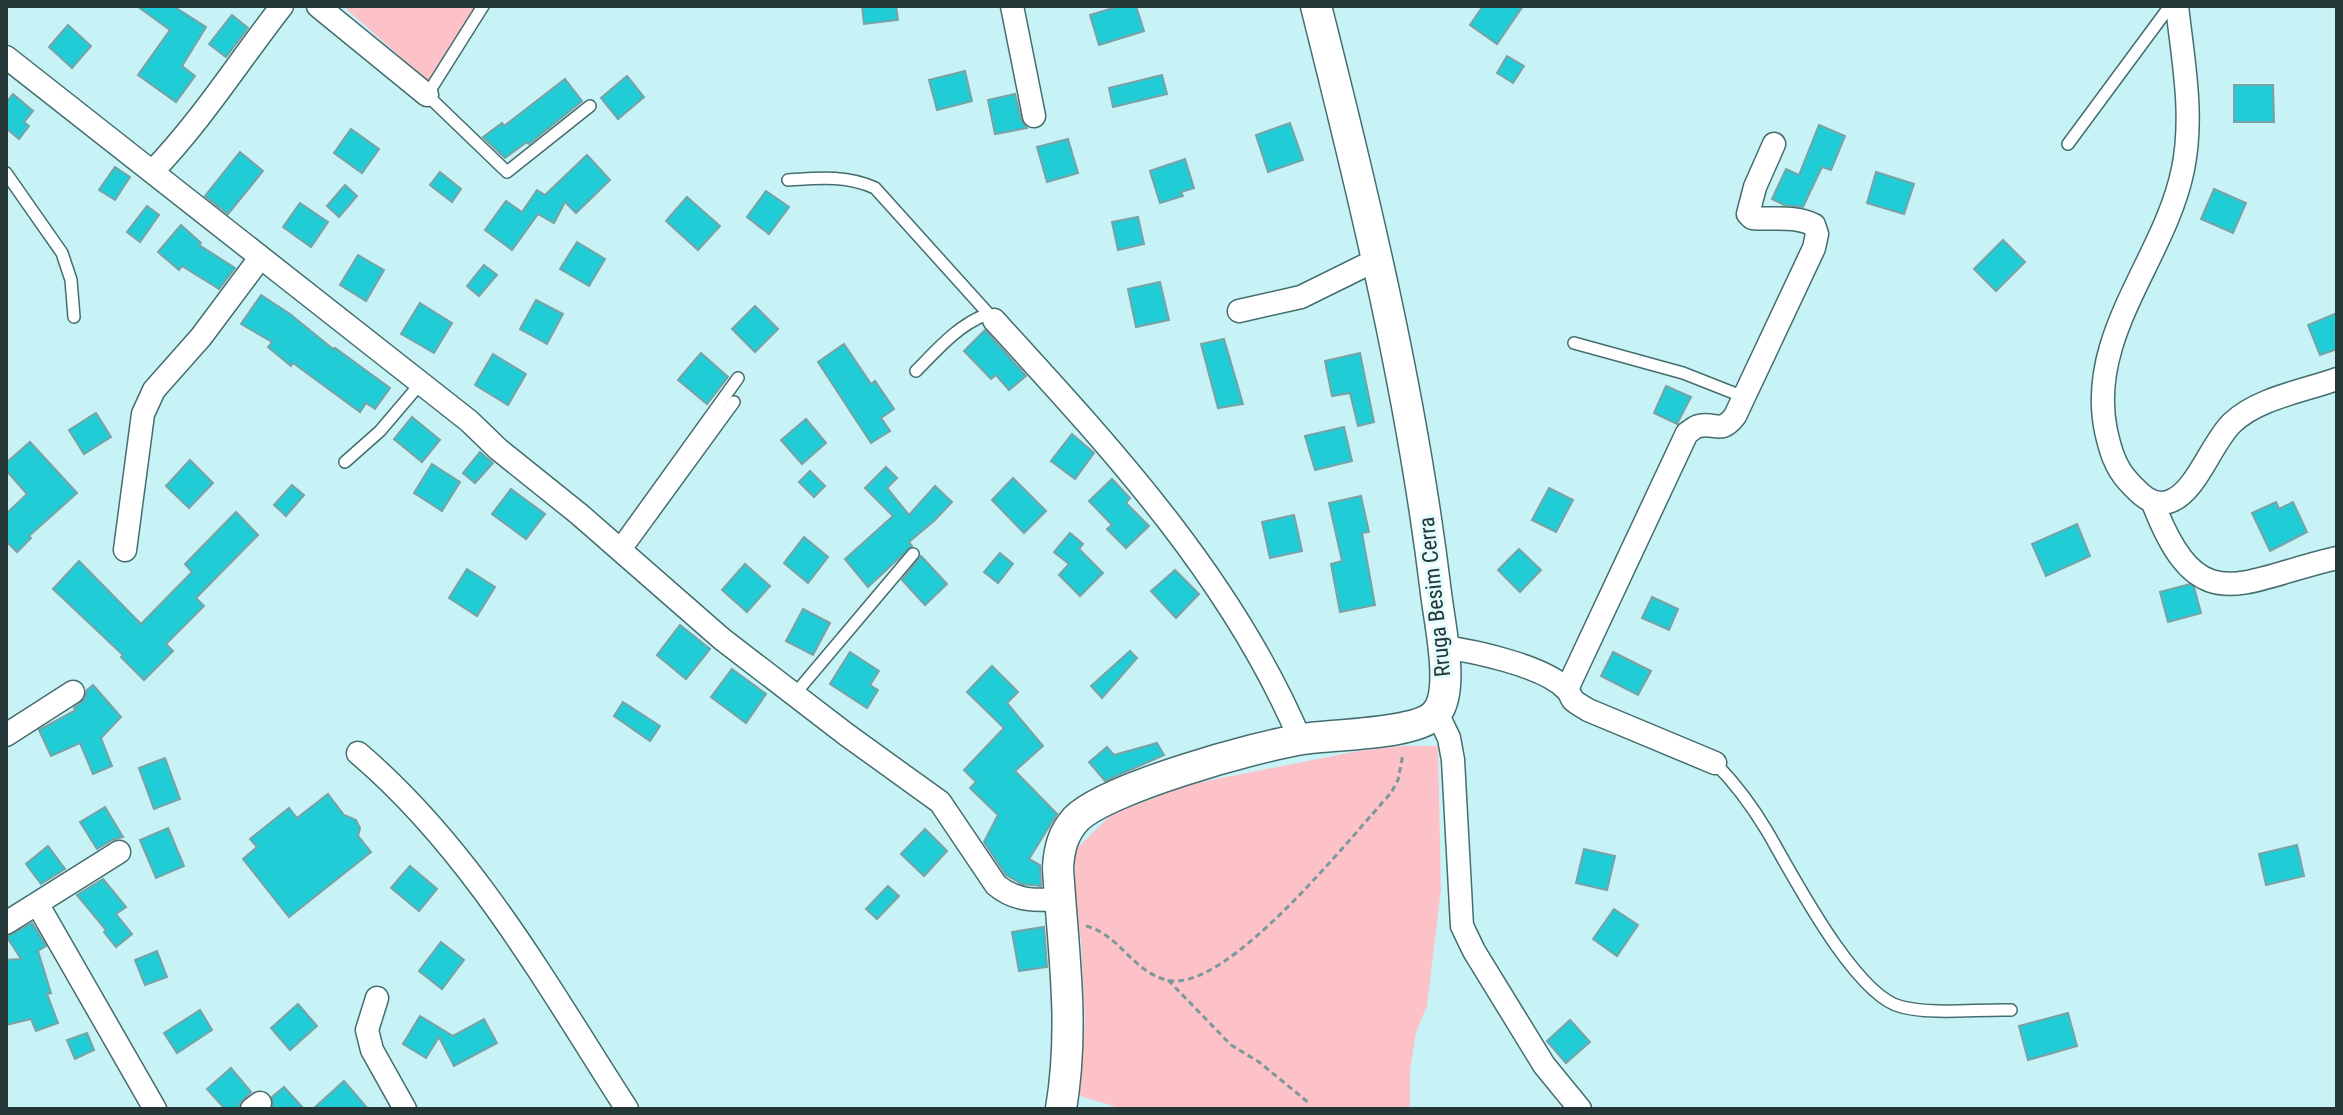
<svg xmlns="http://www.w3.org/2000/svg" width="2343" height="1115" viewBox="0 0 2343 1115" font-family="'Roboto Condensed',sans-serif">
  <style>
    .green { fill: #fdc1c8 }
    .building { fill: #20cdd6; stroke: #78a2a5; stroke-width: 2 }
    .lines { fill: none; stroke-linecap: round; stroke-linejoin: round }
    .lane-casing { stroke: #446d6f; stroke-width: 14 }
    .street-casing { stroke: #446d6f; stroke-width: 25 }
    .secondary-casing { stroke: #446d6f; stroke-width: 33 }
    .path { stroke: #7a999b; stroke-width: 3; stroke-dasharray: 6 4; stroke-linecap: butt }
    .lane { stroke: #fff; stroke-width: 11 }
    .street { stroke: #fff; stroke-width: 22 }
    .secondary { stroke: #fff; stroke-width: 30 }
    .labels { text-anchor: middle; stroke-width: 6; stroke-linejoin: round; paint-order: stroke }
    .street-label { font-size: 22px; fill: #253637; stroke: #e3fdfe }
  </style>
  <rect width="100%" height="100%" fill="#c7f3f6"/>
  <!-- green -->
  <g class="green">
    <polygon points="343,6 482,6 430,83"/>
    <polygon points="1402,746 1438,746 1441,889 1427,1006 1416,1032 1410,1070 1410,1109 1123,1109 1080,1096 1085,1021 1081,939 1076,915 1075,850 1112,814 1191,784 1358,751"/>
  </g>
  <!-- building -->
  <g class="building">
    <polygon points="137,6 173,6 206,27 182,66 195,76 176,102 138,75 170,30"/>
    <polygon points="862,6 896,6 898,20 864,24"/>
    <polygon points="1120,6 1136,6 1144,31 1099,45 1090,15"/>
    <polygon points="1483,6 1523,6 1497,44 1470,25"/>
    <polygon points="232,15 248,28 226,57 209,44"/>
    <polygon points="68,25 91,46 72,68 49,47"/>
    <polygon points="1507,56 1524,66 1513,83 1497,73"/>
    <polygon points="965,71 972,101 937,110 929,80"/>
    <polygon points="1162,75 1167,94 1113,107 1109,88"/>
    <polygon points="627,76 644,97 618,119 601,98"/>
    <polygon points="565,79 582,101 529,144 527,142 505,158 483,137 502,123 504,126"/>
    <polygon points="2234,85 2273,85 2274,122 2234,122"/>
    <polygon points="13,94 33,111 24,122 29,126 19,139 6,128 6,103"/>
    <polygon points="1015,94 1021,119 1027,128 995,134 988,100"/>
    <polygon points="1290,123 1303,160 1268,172 1256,135"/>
    <polygon points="1819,125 1845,136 1831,170 1822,167 1803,207 1784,205 1772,199 1786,169 1799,175"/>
    <polygon points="351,129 379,149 362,173 334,153"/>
    <polygon points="1068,139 1078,173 1047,182 1037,147"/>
    <polygon points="240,152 263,171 228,214 205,196"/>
    <polygon points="587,155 610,180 576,213 565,202 554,223 538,214 512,250 485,230 506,201 522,212 537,190 545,195"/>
    <polygon points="1185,159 1194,188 1181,192 1183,196 1160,203 1150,171"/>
    <polygon points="115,167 130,177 115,200 99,190"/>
    <polygon points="440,172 461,189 452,202 430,185"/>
    <polygon points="1876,172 1914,184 1904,214 1867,203"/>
    <polygon points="345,185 357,196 339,217 327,206"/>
    <polygon points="2214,189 2246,203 2233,233 2201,219"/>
    <polygon points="766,191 789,207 769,234 747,217"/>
    <polygon points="687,197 720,226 698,250 666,221"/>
    <polygon points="300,203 328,222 311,247 283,227"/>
    <polygon points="147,206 159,215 140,242 127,232"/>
    <polygon points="1138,217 1144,244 1118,250 1112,222"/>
    <polygon points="181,225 201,243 199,245 235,268 219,289 182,266 179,270 158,252"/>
    <polygon points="2003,240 2025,262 1996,291 1974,269"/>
    <polygon points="577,242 605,259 589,286 560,269"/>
    <polygon points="358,255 384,270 366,301 340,285"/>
    <polygon points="484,265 497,275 479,296 467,286"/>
    <polygon points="1160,282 1169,320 1136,327 1128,289"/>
    <polygon points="261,295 290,314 333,349 335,348 390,388 375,409 366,403 360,412 293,363 291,366 268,347 272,342 241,324"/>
    <polygon points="536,300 563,314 547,344 520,329"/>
    <polygon points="420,303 452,323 434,353 401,334"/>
    <polygon points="755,306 778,329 755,352 732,329"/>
    <polygon points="2337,313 2337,349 2320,355 2308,325"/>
    <polygon points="985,330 1026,376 1009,390 996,375 991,379 964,351"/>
    <polygon points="1224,339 1243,404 1218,408 1201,344"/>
    <polygon points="844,344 871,384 875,381 894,409 881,418 890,431 871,443 818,362"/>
    <polygon points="701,353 728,377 707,404 678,380"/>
    <polygon points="1360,353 1374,422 1358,426 1350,393 1332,396 1325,361"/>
    <polygon points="493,354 526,374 508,405 475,385"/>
    <polygon points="1666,386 1691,397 1677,424 1654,413"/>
    <polygon points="96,413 111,437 84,454 69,430"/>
    <polygon points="412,417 440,440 422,462 394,439"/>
    <polygon points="806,419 826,443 802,464 781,440"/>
    <polygon points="1344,427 1352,461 1315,470 1305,436"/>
    <polygon points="1072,434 1094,453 1075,479 1051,461"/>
    <polygon points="30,442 77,493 29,536 31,538 17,552 6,541 6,514 27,494 6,470 6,463"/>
    <polygon points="480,452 493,463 475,483 463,473"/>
    <polygon points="190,460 213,483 189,508 166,486"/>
    <polygon points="432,464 460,482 442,511 414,493"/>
    <polygon points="886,467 897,478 887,488 909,515 935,486 952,502 935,520 909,542 912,546 868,587 845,559 893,516 865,488"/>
    <polygon points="810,471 825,486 814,497 799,482"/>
    <polygon points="1013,478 1046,511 1024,533 992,500"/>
    <polygon points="1112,479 1130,498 1126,503 1149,526 1126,548 1107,529 1112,525 1089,501"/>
    <polygon points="292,485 304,495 286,516 274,505"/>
    <polygon points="1549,488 1573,500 1556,532 1532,520"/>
    <polygon points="511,489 545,514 526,539 492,514"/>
    <polygon points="1361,496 1369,532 1362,533 1375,605 1340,612 1331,564 1342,561 1329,503"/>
    <polygon points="2276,502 2279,509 2293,502 2307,532 2270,551 2252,513"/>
    <polygon points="236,512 258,535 196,598 204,606 166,644 173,651 144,680 121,657 123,655 53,589 79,561 141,624 192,572 185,564"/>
    <polygon points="1294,515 1302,551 1270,558 1262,522"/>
    <polygon points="2077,524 2090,556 2046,576 2032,544"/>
    <polygon points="1070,533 1083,544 1079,549 1103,573 1080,596 1059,575 1069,564 1054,552"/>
    <polygon points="804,537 828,557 808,583 784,563"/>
    <polygon points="1519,549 1541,570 1520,592 1498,570"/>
    <polygon points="1000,553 1013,564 998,583 984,572"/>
    <polygon points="921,556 947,584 925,605 902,580"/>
    <polygon points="745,564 770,586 747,612 722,590"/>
    <polygon points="467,569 495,587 477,616 449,598"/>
    <polygon points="1175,570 1199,594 1176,618 1151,591"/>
    <polygon points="2190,584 2194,587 2201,613 2168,622 2160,592"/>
    <polygon points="1652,597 1678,609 1669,630 1642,618"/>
    <polygon points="803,609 830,623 813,655 786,641"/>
    <polygon points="680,625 710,649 686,679 657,655"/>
    <polygon points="1130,651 1137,658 1102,698 1091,686"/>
    <polygon points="850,652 879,671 870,685 878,690 867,708 830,684"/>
    <polygon points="1613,652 1651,671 1638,695 1601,676"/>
    <polygon points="992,666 1018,692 1007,703 1043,746 1015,771 1057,814 1029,859 1040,865 1041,886 1022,884 1006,875 984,842 998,815 970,788 976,782 964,770 1004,728 967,692"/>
    <polygon points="732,669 766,694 746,723 711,697"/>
    <polygon points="93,685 121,717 101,738 112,766 93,774 80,743 51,756 39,730 76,710 74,708 85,699 87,690"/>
    <polygon points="623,702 660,726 650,741 614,716"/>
    <polygon points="1157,743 1164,755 1105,781 1089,762 1107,747 1114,755"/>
    <polygon points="165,758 180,799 154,809 139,768"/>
    <polygon points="328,794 344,815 356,820 360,828 358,836 371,852 289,917 243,859 257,847 250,839 289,808 297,818"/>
    <polygon points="105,807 123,837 112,840 97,849 80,822"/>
    <polygon points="168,828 184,866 156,878 140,840"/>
    <polygon points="925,829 947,851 924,876 901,854"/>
    <polygon points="2297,845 2304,876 2266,885 2259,854"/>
    <polygon points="48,846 65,869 41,884 26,864"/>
    <polygon points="1584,849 1615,856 1607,890 1576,883"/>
    <polygon points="410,866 437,889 419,911 391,888"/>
    <polygon points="103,879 126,907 116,914 132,934 116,947 104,932 106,930 77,895"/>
    <polygon points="888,886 899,896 877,919 866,909"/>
    <polygon points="1614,909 1638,925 1617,956 1593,939"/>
    <polygon points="32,923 46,946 38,951 51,993 47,994 58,1023 36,1031 31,1019 6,1025 6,960 21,959 7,937"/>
    <polygon points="1044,927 1047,967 1019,971 1012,932"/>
    <polygon points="441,942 464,960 442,989 419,971"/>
    <polygon points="157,951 167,977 145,985 135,960"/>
    <polygon points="298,1004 317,1026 290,1050 271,1028"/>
    <polygon points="200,1010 212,1030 177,1053 164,1033"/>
    <polygon points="2068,1013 2077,1046 2028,1060 2019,1026"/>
    <polygon points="420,1016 453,1036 484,1019 497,1043 454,1066 439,1037 426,1058 403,1044"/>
    <polygon points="1570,1020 1590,1042 1566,1063 1547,1041"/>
    <polygon points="87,1033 94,1050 75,1059 67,1040"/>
    <polygon points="231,1068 251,1092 240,1103 238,1109 225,1109 207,1089"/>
    <polygon points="344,1081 368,1109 313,1109"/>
    <polygon points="284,1087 304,1109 273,1109 272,1097"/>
  </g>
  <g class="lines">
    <!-- lane casing -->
    <g class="lane-casing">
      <g id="lane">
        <polyline points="483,6 427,95 507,172 590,106"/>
        <polyline points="2068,144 2170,6"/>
        <polyline points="6,173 62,253 71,280 74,317"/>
        <path d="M788,180c31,-2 58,-5 87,8l119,132"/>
        <polyline points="1574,343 1683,373 1744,397"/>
        <path d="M916,371c21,-21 41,-45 69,-56l8,4"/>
        <polyline points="345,462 380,431 420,384"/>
        <polyline points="617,546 738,378"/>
        <polyline points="624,553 734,402"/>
        <polyline points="794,695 913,554"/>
        <path d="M1715,763c20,20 37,43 52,68 24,41 88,166 135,176 34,8 74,2 109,3"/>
      </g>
    </g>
    <!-- street casing -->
    <g class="street-casing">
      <g id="street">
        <polyline points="318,6 427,95"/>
        <polyline points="1012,6 1034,116"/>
        <path d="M2177,6c6,54 17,109 6,163 -18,90 -97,166 -77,262 4,18 9,36 22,50 10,11 23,26 40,21 28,-8 43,-59 64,-79 26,-25 72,-32 105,-44"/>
        <path d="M6,57l463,364 29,28 81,65 143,125 125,96 93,67 56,83c19,16 40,16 64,14"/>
        <path d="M153,171c49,-51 86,-110 129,-165"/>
        <polyline points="1239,311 1301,297 1376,260"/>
        <path d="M994,320c117,128 237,257 306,419"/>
        <path d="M2153,503c46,120 87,77 184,55"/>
        <polyline points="125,550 143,414 154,390 201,337 260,258"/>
        <path d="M1443,647c31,4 101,19 123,42 4,3 4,7 7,11 4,4 11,7 15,10l127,53"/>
        <path d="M1567,689l120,-256c4,-2 7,-6 12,-7 17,-4 21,9 36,-10l79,-168 3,-14 -3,-9c-20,-10 -41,-5 -62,-7l-4,-4 7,-27 19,-43"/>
        <polyline points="1437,713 1449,738 1453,760 1462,926 1474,951 1544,1065 1580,1109"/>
        <polyline points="6,735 73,692"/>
        <path d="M358,753c114,97 189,232 269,356"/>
        <polyline points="38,905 155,1109"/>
        <polyline points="6,923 119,852"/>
        <polyline points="377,998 367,1030 372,1050 405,1109"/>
        <polyline points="252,1109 260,1103"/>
      </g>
    </g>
    <!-- secondary casing -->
    <g class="secondary-casing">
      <path id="secondary" d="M1061,1109c14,-84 2,-158 -3,-241 1,-19 5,-35 18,-49 30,-31 182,-73 227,-80 29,-5 118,-4 134,-27 18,-23 2,-91 -1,-119 -24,-199 -71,-393 -120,-587"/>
    </g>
    <!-- path -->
    <g class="path">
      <path d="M1086,926c34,9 45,44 80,54 60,16 186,-145 225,-187l7,-13 5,-26"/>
      <polyline points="1168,980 1231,1045 1259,1062 1309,1103"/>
    </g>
    <!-- lane -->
    <use href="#lane" class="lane"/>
    <!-- street -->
    <use href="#street" class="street"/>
    <!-- secondary -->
    <use href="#secondary" class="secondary"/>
  </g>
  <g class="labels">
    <!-- street labels -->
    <g class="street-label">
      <text transform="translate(1434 597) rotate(-96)" y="8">Rruga Besim Cerra</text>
    </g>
  </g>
  <!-- border -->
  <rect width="2343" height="1115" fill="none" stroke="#253637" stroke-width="16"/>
</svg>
